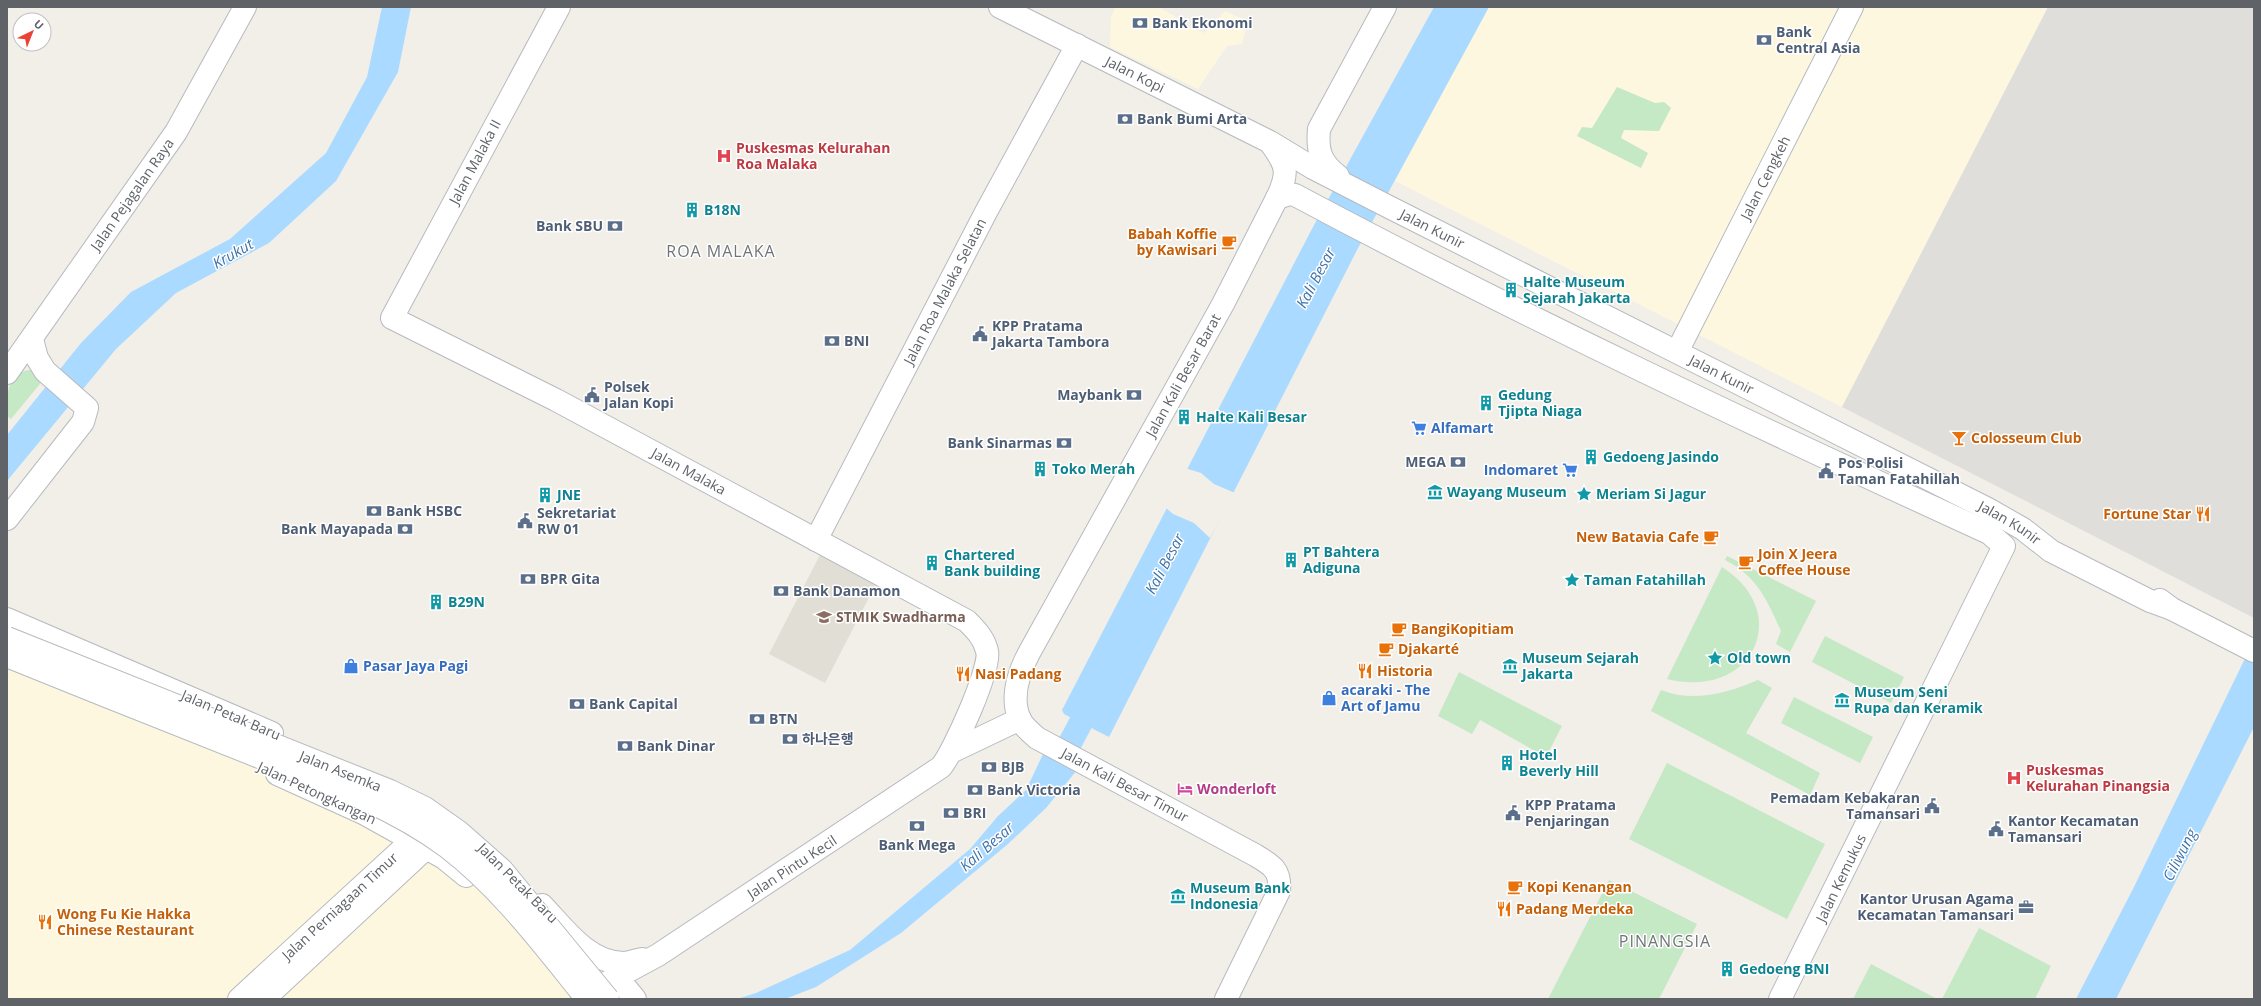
<svg xmlns="http://www.w3.org/2000/svg" width="2261" height="1006" viewBox="0 0 2261 1006" font-family="'Open Sans','Noto Sans KR',sans-serif">
  <style>
    .commercial { fill: #fef7e0 }
    .industrial { fill: #e0deda }
    .education { fill: #e1ded6 }
    .green { fill: #c5e8c5 }
    .water { fill: #aadaff }
    .pier { fill: #f1efe8 }
    .lines { fill: none; stroke-linecap: round; stroke-linejoin: round }
    .river { stroke: #aadaff; stroke-width: 24 }
    .secondary-casing { stroke: #b6babf; stroke-width: 24 }
    .secondary { stroke: #fff; stroke-width: 22 }
    .secondary-bridge-casing { stroke: #b6babf; stroke-width: 24; stroke-linecap: butt }
    .secondary-bridge { stroke: #fff; stroke-width: 22 }
    .labels { text-anchor: middle; stroke-width: 3; stroke-linejoin: round; paint-order: stroke }
    .service-label { font-size: 14px; font-weight: bold; fill: #4e5e75; stroke: #fff; text-anchor: start }
    .street-label { font-size: 14px; fill: #5f6368; stroke: #fff }
    .health-label { font-size: 14px; font-weight: bold; fill: #be3a42; stroke: #fff; text-anchor: start }
    .culture-label { font-size: 14px; font-weight: bold; fill: #0d838f; stroke: #fff; text-anchor: start }
    .food-label { font-size: 14px; font-weight: bold; fill: #c56008; stroke: #fff; text-anchor: start }
    .shop-label { font-size: 14px; font-weight: bold; fill: #366cbe; stroke: #fff; text-anchor: start }
    .education-label { font-size: 14px; font-weight: bold; fill: #785e54; stroke: #fff; text-anchor: start }
    .hotel-label { font-size: 14px; font-weight: bold; fill: #b23c85; stroke: #fff; text-anchor: start }
    .water-label { font-size: 15px; font-style: italic; fill: #4174aa; stroke: #fff }
    .quarter-label { font-size: 16px; letter-spacing: 1px; fill: #70757a; stroke: #fff }
  </style>
  <rect width="100%" height="100%" fill="#f1efe8"/>
  <!-- commercial -->
  <g class="commercial">
    <polygon points="1116,7 1158,7 1178,18 1178,23 1205,33 1225,11 1248,21 1242,44 1227,46 1198,89 1110,47 1111,17"/>
    <polygon points="1489,7 2048,7 1842,407 1395,181"/>
    <polygon points="7,621 344,762 453,821 635,999 7,999"/>
  </g>
  <!-- industrial -->
  <polygon class="industrial" points="2048,7 2254,7 2254,618 1842,407"/>
  <!-- education -->
  <polygon class="education" points="822,551 878,580 825,683 769,654"/>
  <!-- green -->
  <g class="green">
    <polygon points="1617,87 1655,103 1664,102 1671,108 1659,131 1624,130 1621,138 1648,153 1641,168 1577,136 1582,127 1592,128"/>
    <path d="M36,369l8,10 -33,40 -4,-3c0,-24 -1,-45 29,-47z"/>
    <path d="M1727,556l89,45 -26,51 -14,-8 5,-13c-14,-31 -24,-55 -56,-71z"/>
    <path d="M1722,567c72,46 31,133 -55,112z"/>
    <polygon points="1825,636 1904,677 1891,703 1812,662"/>
    <polygon points="1459,672 1562,726 1546,757 1480,720 1472,734 1438,716"/>
    <path d="M1758,680l14,8 -26,45 74,40 -10,22 -159,-84 10,-21c33,13 66,3 97,-10z"/>
    <polygon points="1794,697 1873,737 1860,763 1781,723"/>
    <polygon points="1667,763 1825,844 1787,919 1629,839"/>
    <polygon points="1609,880 1697,924 1659,999 1548,999"/>
    <polygon points="1979,928 2051,966 2035,999 1942,999"/>
    <polygon points="1871,964 1937,999 1853,999"/>
  </g>
  <!-- water -->
  <g class="water">
    <polygon points="382,7 411,7 398,72 336,181 269,243 176,293 116,349 7,481 7,435 81,343 131,292 230,239 326,153 367,77"/>
    <polygon points="1434,7 1489,7 1357,250 1109,737 1064,714 1062,710 1314,225"/>
    <polygon points="2254,640 2254,727 2116,999 2076,999 2133,889"/>
    <polygon points="1044,752 1077,770 1046,808 1008,844 901,933 816,987 785,999 737,999 756,993 850,950 970,849 998,816 1026,790"/>
  </g>
  <!-- pier -->
  <polygon class="pier" points="1185,468 1201,473 1214,484 1235,493 1210,538 1194,523 1173,514 1165,507"/>
  <g class="lines">
    <!-- river -->
    <polyline class="river" points="1051,771 1070,743 1096,694"/>
    <!-- secondary casing -->
    <g class="secondary-casing">
      <g id="secondary">
        <path id="s1" d="M559,7l-167,311 164,82 411,221c9,9 17,17 20,30 5,16 -34,102 -46,116l-283,188 -76,41"/>
        <path id="s2" d="M1000,7l270,135 43,26 76,39 599,302 35,20 28,22 99,50 22,8"/>
        <path d="M1338,176c-18,-14 -21,-26 -19,-47l66,-122"/>
        <path d="M1277,198l13,-4 5,1c227,121 460,231 694,338l15,13 -224,453"/>
        <path id="s3" d="M1679,348l173,-341"/>
        <path id="s4" d="M7,373l169,-241 69,-125"/>
        <polyline points="7,519 83,422 87,408 45,371 37,358 32,339"/>
        <path id="s5" d="M816,540l170,-328 91,-167"/>
        <polyline points="2160,600 2172,609 2254,651"/>
        <polyline points="7,619 272,733"/>
        <polyline points="951,752 1020,719"/>
        <polyline points="277,774 363,813 444,858 466,876"/>
        <path d="M542,905c23,24 46,58 82,58 5,0 12,-3 18,-4"/>
        <polyline points="616,976 635,999"/>
        <path id="s6" d="M239,999l183,-168"/>
        <polyline points="264,999 437,838"/>
        <path id="s7" d="M1226,999l53,-108c2,-21 -7,-26 -24,-36l-218,-117c-6,-5 -13,-11 -17,-18 -10,-22 -1,-48 9,-67l194,-349 54,-106c12,-25 10,-32 -5,-53"/>
      </g>
    </g>
    <!-- secondary -->
    <use href="#secondary" class="secondary"/>
    <!-- secondary-bridge casing -->
    <g class="secondary-bridge-casing">
      <g id="secondary-bridge">
        <path id="s8" d="M7,638l383,153 35,17 34,24 43,38 106,129"/>
        <path d="M7,656c83,34 167,67 250,100 64,25 134,49 190,91 54,41 97,99 140,152"/>
      </g>
    </g>
    <!-- secondary-bridge -->
    <use href="#secondary-bridge" class="secondary-bridge"/>
  </g>
  <!-- icons -->
  <defs>
    <g id="bank-bare" transform="scale(1.2)"><path d="M-6-4H6V4H-6ZM0-2.3a2.3 2.3 0 1 0 0 4.6a2.3 2.3 0 1 0 0-4.6Z" fill="#5c6f8a" stroke="#fff" stroke-width="2.5" paint-order="stroke"/></g>
    <g id="hospital-bare" transform="scale(1.2)"><path d="M-5-5h3v3.5h4V-5h3V5h-3V1.5h-4V5h-3Z" fill="#e0444e" stroke="#fff" stroke-width="2.5" paint-order="stroke"/></g>
    <g id="building-bare" transform="scale(1.2)"><path d="M-4-6H4V6H1V3H-1V6H-4ZM-2.5-4.3h1.7v1.8h-1.7ZM.8-4.3h1.7v1.8H.8ZM-2.5-1h1.7V.8h-1.7ZM.8-1h1.7V.8H.8Z" fill="#0f9aa8" stroke="#fff" stroke-width="2.5" paint-order="stroke"/></g>
    <g id="cafe-bare" transform="scale(1.2)"><path d="M-5.5-4.5H6V0H3Q3 3.5 0 3.5H-2.5Q-5.5 3.5-5.5 0ZM3-3.2v2h1.7v-2ZM-6 4.5H4V6H-6Z" fill="#e8710a" stroke="#fff" stroke-width="2.5" paint-order="stroke"/></g>
    <g id="civic-bare" transform="scale(1.2)"><path d="M-.6-6.5H3V-4.5H.6V-3L4-1V1h2V6H-6V1h2V-1L-.6-3ZM-1.2 2.5V6h2.4V2.5Z" fill="#5c6f8a" stroke="#fff" stroke-width="2.5" paint-order="stroke"/></g>
    <g id="supermarket-bare" transform="scale(1.2)"><path d="M-6-5.5h2.5l.6 2H6L4.5 2H-2.5L-4.4-4H-6ZM-1.5 3.2a1.3 1.3 0 1 0 .1 0ZM3 3.2a1.3 1.3 0 1 0 .1 0Z" fill="#3f7fe0" stroke="#fff" stroke-width="2.5" paint-order="stroke"/></g>
    <g id="bar-bare" transform="scale(1.2)"><path d="M-6-5H6L.8 .8V4.5H3.5V6h-7V4.5H-.8V.8Z" fill="#e8710a" stroke="#fff" stroke-width="2.5" paint-order="stroke"/></g>
    <g id="museum-bare" transform="scale(1.2)"><path d="M0-6L6-3V-2H-6V-3ZM-5-1h2V3h-2ZM-1-1h2V3h-2ZM3-1h2V3H3ZM-6 4H6V6H-6Z" fill="#0f9aa8" stroke="#fff" stroke-width="2.5" paint-order="stroke"/></g>
    <g id="sight-bare" transform="scale(1.2)"><path d="M0-6L1.8-2.2L6-1.7L2.9 1.2L3.7 5.4L0 3.3L-3.7 5.4L-2.9 1.2L-6-1.7L-1.8-2.2Z" fill="#0f9aa8" stroke="#fff" stroke-width="2.5" paint-order="stroke"/></g>
    <g id="restaurant-bare" transform="scale(1.2)"><path d="M-5-6h1v4h1v-4h1v4h1v-4h1v5L-1.5 .5V6h-2V.5L-5-1ZM5-6V6H3V1.5H1.5Q1.5-4 5-6Z" fill="#e8710a" stroke="#fff" stroke-width="2.5" paint-order="stroke"/></g>
    <g id="university-bare" transform="scale(1.2)"><path d="M0-5L7-2L0 1L-7-2ZM-4 1L0 2.5L4 1V4Q0 6-4 4Z" fill="#8d6e63" stroke="#fff" stroke-width="2.5" paint-order="stroke"/></g>
    <g id="shop-bare" transform="scale(1.2)"><path d="M-5-2.5h2.3a2.7 3.5 0 0 1 5.4 0H5L5.5 6h-11ZM-1.5-2.5h3a1.5 2.3 0 0 0-3 0Z" fill="#3f7fe0" stroke="#fff" stroke-width="2.5" paint-order="stroke"/></g>
    <g id="hotel-bare" transform="scale(1.2)"><path d="M-6-4.5h1.5V1H6V5H4.5V3h-9V5H-6ZM-4 0a1.8 1.8 0 1 1 3.6 0ZM.5 0V-2.5h3Q6-2.5 6 0Z" fill="#d1479c" stroke="#fff" stroke-width="2.5" paint-order="stroke"/></g>
    <g id="office-bare" transform="scale(1.2)"><path d="M-6-3h4V-5.5h4V-3h4V5H-6ZM-1-4.5V-3h2v-1.5ZM-6 0V1H6V0Z" fill="#5c6f8a" stroke="#fff" stroke-width="2.5" paint-order="stroke"/></g>
  </defs>
  <g fill-rule="evenodd">
    <use href="#bank-bare" x="1140" y="23"/>
    <use href="#bank-bare" x="1764" y="40"/>
    <use href="#bank-bare" x="1125" y="119"/>
    <use href="#hospital-bare" x="724" y="156"/>
    <use href="#building-bare" x="692" y="210"/>
    <use href="#bank-bare" x="615" y="226"/>
    <use href="#cafe-bare" x="1229" y="242"/>
    <use href="#building-bare" x="1511" y="290"/>
    <use href="#civic-bare" x="980" y="334"/>
    <use href="#bank-bare" x="832" y="341"/>
    <use href="#civic-bare" x="592" y="395"/>
    <use href="#bank-bare" x="1134" y="395"/>
    <use href="#building-bare" x="1486" y="403"/>
    <use href="#building-bare" x="1184" y="417"/>
    <use href="#supermarket-bare" x="1419" y="428"/>
    <use href="#bar-bare" x="1959" y="438"/>
    <use href="#bank-bare" x="1064" y="443"/>
    <use href="#building-bare" x="1591" y="457"/>
    <use href="#bank-bare" x="1458" y="462"/>
    <use href="#building-bare" x="1040" y="469"/>
    <use href="#supermarket-bare" x="1570" y="470"/>
    <use href="#civic-bare" x="1826" y="471"/>
    <use href="#museum-bare" x="1435" y="492"/>
    <use href="#sight-bare" x="1584" y="494"/>
    <use href="#building-bare" x="545" y="495"/>
    <use href="#bank-bare" x="374" y="511"/>
    <use href="#restaurant-bare" x="2203" y="514"/>
    <use href="#civic-bare" x="525" y="521"/>
    <use href="#bank-bare" x="405" y="529"/>
    <use href="#cafe-bare" x="1711" y="537"/>
    <use href="#building-bare" x="1291" y="560"/>
    <use href="#cafe-bare" x="1746" y="562"/>
    <use href="#building-bare" x="932" y="563"/>
    <use href="#bank-bare" x="528" y="579"/>
    <use href="#sight-bare" x="1572" y="580"/>
    <use href="#bank-bare" x="781" y="591"/>
    <use href="#building-bare" x="436" y="602"/>
    <use href="#university-bare" x="824" y="617"/>
    <use href="#cafe-bare" x="1399" y="629"/>
    <use href="#cafe-bare" x="1386" y="649"/>
    <use href="#sight-bare" x="1715" y="658"/>
    <use href="#shop-bare" x="351" y="666"/>
    <use href="#museum-bare" x="1510" y="666"/>
    <use href="#restaurant-bare" x="1365" y="671"/>
    <use href="#restaurant-bare" x="963" y="674"/>
    <use href="#shop-bare" x="1329" y="698"/>
    <use href="#museum-bare" x="1842" y="700"/>
    <use href="#bank-bare" x="577" y="704"/>
    <use href="#bank-bare" x="757" y="719"/>
    <use href="#bank-bare" x="790" y="739"/>
    <use href="#bank-bare" x="625" y="746"/>
    <use href="#building-bare" x="1507" y="763"/>
    <use href="#bank-bare" x="989" y="767"/>
    <use href="#hospital-bare" x="2014" y="778"/>
    <use href="#hotel-bare" x="1185" y="789"/>
    <use href="#bank-bare" x="975" y="790"/>
    <use href="#civic-bare" x="1932" y="806"/>
    <use href="#bank-bare" x="951" y="813"/>
    <use href="#civic-bare" x="1513" y="813"/>
    <use href="#bank-bare" x="917" y="826"/>
    <use href="#civic-bare" x="1996" y="829"/>
    <use href="#cafe-bare" x="1515" y="887"/>
    <use href="#museum-bare" x="1178" y="896"/>
    <use href="#office-bare" x="2026" y="907"/>
    <use href="#restaurant-bare" x="1504" y="909"/>
    <use href="#restaurant-bare" x="45" y="922"/>
    <use href="#building-bare" x="1727" y="969"/>
  </g>
  <g class="labels">
    <!-- service labels -->
    <g class="service-label">
      <text x="1152" y="28">Bank Ekonomi</text>
      <text x="1776" y="37">Bank<tspan x="1776" dy="16">Central Asia</tspan></text>
      <text x="1137" y="124">Bank Bumi Arta</text>
      <text x="603" y="231" text-anchor="end">Bank SBU</text>
      <text x="992" y="331">KPP Pratama<tspan x="992" dy="16">Jakarta Tambora</tspan></text>
      <text x="844" y="346">BNI</text>
      <text x="604" y="392">Polsek<tspan x="604" dy="16">Jalan Kopi</tspan></text>
      <text x="1122" y="400" text-anchor="end">Maybank</text>
      <text x="1052" y="448" text-anchor="end">Bank Sinarmas</text>
      <text x="1446" y="467" text-anchor="end">MEGA</text>
      <text x="1838" y="468">Pos Polisi<tspan x="1838" dy="16">Taman Fatahillah</tspan></text>
      <text x="386" y="516">Bank HSBC</text>
      <text x="537" y="518">Sekretariat<tspan x="537" dy="16">RW 01</tspan></text>
      <text x="393" y="534" text-anchor="end">Bank Mayapada</text>
      <text x="540" y="584">BPR Gita</text>
      <text x="793" y="596">Bank Danamon</text>
      <text x="589" y="709">Bank Capital</text>
      <text x="769" y="724">BTN</text>
      <text x="802" y="744">하나은행</text>
      <text x="637" y="751">Bank Dinar</text>
      <text x="1001" y="772">BJB</text>
      <text x="987" y="795">Bank Victoria</text>
      <text x="1920" y="803" text-anchor="end">Pemadam Kebakaran<tspan x="1920" dy="16">Tamansari</tspan></text>
      <text x="1525" y="810">KPP Pratama<tspan x="1525" dy="16">Penjaringan</tspan></text>
      <text x="963" y="818">BRI</text>
      <text x="2008" y="826">Kantor Kecamatan<tspan x="2008" dy="16">Tamansari</tspan></text>
      <text x="917" y="850" text-anchor="middle">Bank Mega</text>
      <text x="2014" y="904" text-anchor="end">Kantor Urusan Agama<tspan x="2014" dy="16">Kecamatan Tamansari</tspan></text>
    </g>
    <!-- street labels -->
    <g class="street-label">
      <text dy="5" stroke="none"><textPath href="#s2" startOffset="151">Jalan Kopi</textPath></text>
      <text transform="translate(475 162) rotate(-62)" y="5">Jalan Malaka II</text>
      <text dy="5" stroke="none"><textPath href="#s3" startOffset="191">Jalan Cengkeh</textPath></text>
      <text dy="5" stroke="none"><textPath href="#s4" startOffset="218">Jalan Pejagalan Raya</textPath></text>
      <text dy="5" stroke="none"><textPath href="#s2" startOffset="486">Jalan Kunir</textPath></text>
      <text dy="5" stroke="none"><textPath href="#s5" startOffset="280">Jalan Roa Malaka Selatan</textPath></text>
      <text dy="5" stroke="none"><textPath href="#s7" startOffset="827">Jalan Kali Besar Barat</textPath></text>
      <text dy="5" stroke="none"><textPath href="#s2" startOffset="810">Jalan Kunir</textPath></text>
      <text dy="5" stroke="none"><textPath href="#s1" startOffset="687">Jalan Malaka</textPath></text>
      <text dy="5" stroke="none"><textPath href="#s2" startOffset="1134">Jalan Kunir</textPath></text>
      <text transform="translate(231 715) rotate(23)" y="5">Jalan Petak Baru</text>
      <text dy="5" stroke="none"><textPath href="#s8" startOffset="359">Jalan Asemka</textPath></text>
      <text transform="translate(1125 785) rotate(28)" y="5">Jalan Kali Besar Timur</text>
      <text transform="translate(317 793) rotate(25)" y="5">Jalan Petongkangan</text>
      <text transform="translate(792 867) rotate(-33)" y="5">Jalan Pintu Kecil</text>
      <text transform="translate(1841 878) rotate(-64)" y="5">Jalan Kemukus</text>
      <text transform="translate(518 883) rotate(45)" y="5">Jalan Petak Baru</text>
      <text dy="5" stroke="none"><textPath href="#s6" startOffset="137">Jalan Perniagaan Timur</textPath></text>
    </g>
    <!-- health labels -->
    <g class="health-label">
      <text x="736" y="153">Puskesmas Kelurahan<tspan x="736" dy="16">Roa Malaka</tspan></text>
      <text x="2026" y="775">Puskesmas<tspan x="2026" dy="16">Kelurahan Pinangsia</tspan></text>
    </g>
    <!-- culture labels -->
    <g class="culture-label">
      <text x="704" y="215">B18N</text>
      <text x="1523" y="287">Halte Museum<tspan x="1523" dy="16">Sejarah Jakarta</tspan></text>
      <text x="1498" y="400">Gedung<tspan x="1498" dy="16">Tjipta Niaga</tspan></text>
      <text x="1196" y="422">Halte Kali Besar</text>
      <text x="1603" y="462">Gedoeng Jasindo</text>
      <text x="1052" y="474">Toko Merah</text>
      <text x="1447" y="497">Wayang Museum</text>
      <text x="1596" y="499">Meriam Si Jagur</text>
      <text x="557" y="500">JNE</text>
      <text x="1303" y="557">PT Bahtera<tspan x="1303" dy="16">Adiguna</tspan></text>
      <text x="944" y="560">Chartered<tspan x="944" dy="16">Bank building</tspan></text>
      <text x="1584" y="585">Taman Fatahillah</text>
      <text x="448" y="607">B29N</text>
      <text x="1522" y="663">Museum Sejarah<tspan x="1522" dy="16">Jakarta</tspan></text>
      <text x="1727" y="663">Old town</text>
      <text x="1854" y="697">Museum Seni<tspan x="1854" dy="16">Rupa dan Keramik</tspan></text>
      <text x="1519" y="760">Hotel<tspan x="1519" dy="16">Beverly Hill</tspan></text>
      <text x="1190" y="893">Museum Bank<tspan x="1190" dy="16">Indonesia</tspan></text>
      <text x="1739" y="974">Gedoeng BNI</text>
    </g>
    <!-- food labels -->
    <g class="food-label">
      <text x="1217" y="239" text-anchor="end">Babah Koffie<tspan x="1217" dy="16">by Kawisari</tspan></text>
      <text x="1971" y="443">Colosseum Club</text>
      <text x="2191" y="519" text-anchor="end">Fortune Star</text>
      <text x="1699" y="542" text-anchor="end">New Batavia Cafe</text>
      <text x="1758" y="559">Join X Jeera<tspan x="1758" dy="16">Coffee House</tspan></text>
      <text x="1411" y="634">BangiKopitiam</text>
      <text x="1398" y="654">Djakarté</text>
      <text x="1377" y="676">Historia</text>
      <text x="975" y="679">Nasi Padang</text>
      <text x="1527" y="892">Kopi Kenangan</text>
      <text x="1516" y="914">Padang Merdeka</text>
      <text x="57" y="919">Wong Fu Kie Hakka<tspan x="57" dy="16">Chinese Restaurant</tspan></text>
    </g>
    <!-- shop labels -->
    <g class="shop-label">
      <text x="1431" y="433">Alfamart</text>
      <text x="1558" y="475" text-anchor="end">Indomaret</text>
      <text x="363" y="671">Pasar Jaya Pagi</text>
      <text x="1341" y="695">acaraki - The<tspan x="1341" dy="16">Art of Jamu</tspan></text>
    </g>
    <!-- education labels -->
    <g class="education-label">
      <text x="836" y="622">STMIK Swadharma</text>
    </g>
    <!-- hotel labels -->
    <g class="hotel-label">
      <text x="1197" y="794">Wonderloft</text>
    </g>
    <!-- water labels -->
    <g class="water-label">
      <text transform="translate(233 254) rotate(-30)" y="5">Krukut</text>
      <text transform="translate(1316 278) rotate(-62)" y="5">Kali Besar</text>
      <text transform="translate(1165 564) rotate(-62)" y="5">Kali Besar</text>
      <text transform="translate(987 847) rotate(-41)" y="5">Kali Besar</text>
      <text transform="translate(2180 855) rotate(-63)" y="5">Ciliwung</text>
    </g>
    <!-- quarter labels -->
    <g class="quarter-label">
      <text x="721" y="257">ROA MALAKA</text>
      <text x="1665" y="947">PINANGSIA</text>
    </g>
  </g>
  <!-- border -->
  <rect width="2261" height="1006" fill="none" stroke="#5f6368" stroke-width="16"/>
  <!-- north arrow -->
  <g transform="translate(32 32) rotate(43)"><circle r="19" fill="#ffffff" stroke="#bfc1c3"/>
  <path d="M0-3L7 15L0 10L-7 15Z" fill="#ea4335"/>
  <text y="-6" font-size="11" font-weight="bold" text-anchor="middle" fill="#5f6368">U</text>
  </g>
</svg>
